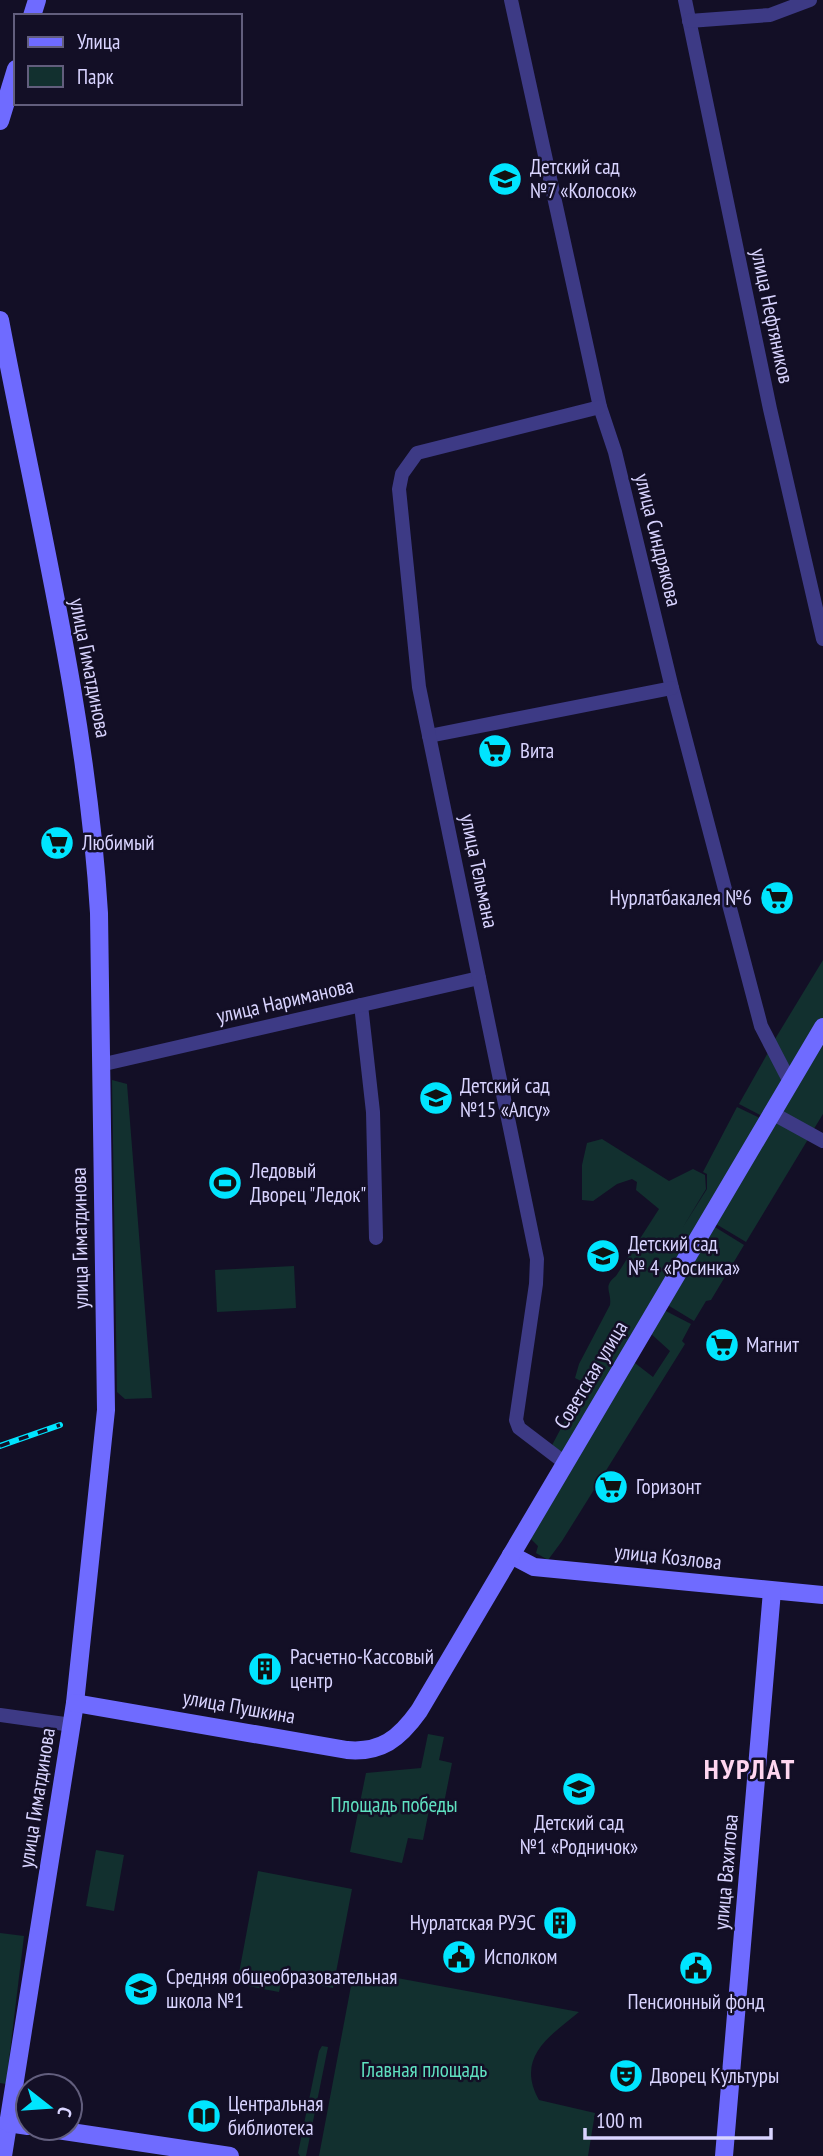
<svg xmlns="http://www.w3.org/2000/svg" width="823" height="2156" viewBox="0 0 823 2156" font-family="'PT Sans Narrow',sans-serif">
  <style>
    .green { fill: #12302f }
    .lines { fill: none; stroke-linecap: round; stroke-linejoin: round }
    .street { stroke: #3d3a85; stroke-width: 14 }
    .secondary { stroke: #6f6bff; stroke-width: 18 }
    .rail-casing { stroke: #00e5ff; stroke-width: 6 }
    .rail { stroke: #130f26; stroke-width: 3.5; stroke-dasharray: 10; stroke-linecap: butt }
    .labels { text-anchor: middle; stroke-width: 5; stroke-linejoin: round; paint-order: stroke }
    .poi-label { font-size: 21px; fill: #d9d4ff; stroke: #130f26; text-anchor: start }
    .street-label { font-size: 21px; fill: #d9d4ff; stroke: #130f26 }
    .park-label { font-size: 21px; fill: #5fe0c0; stroke: #130f26 }
    .district-label { font-size: 28px; font-weight: bold; letter-spacing: 2px; fill: #ffd6f0; stroke: #130f26 }
  </style>
  <rect width="100%" height="100%" fill="#130f26"/>
  <!-- green -->
  <g class="green">
    <polygon points="823,960 823,1021 790,1078 772,1044"/>
    <polygon points="823,1031 823,1114 812,1132 776,1112"/>
    <polygon points="770,1049 788,1081 766,1118 739,1104"/>
    <polygon points="112,1080 127,1084 152,1398 125,1399 117,1392"/>
    <path d="M737,1107l27,13 -200,340 -14,-11 35,-66 -10,-5 4,-14 31,-59c2,-14 -8,-18 6,-29l43,-67 -23,-19 1,-8 -5,-3 -15,5 -24,17 -11,-1v-35l5,-22 15,-4 67,42 24,-12 12,6 1,14 -23,38 24,-38v-15l-4,-2z"/>
    <polygon points="773,1116 810,1136 746,1242 711,1221"/>
    <polygon points="710,1224 744,1245 711,1300 706,1301 694,1321 666,1304"/>
    <polygon points="294,1266 296,1308 217,1312 215,1270"/>
    <polygon points="662,1309 691,1324 682,1341 685,1344 562,1541 548,1560 536,1553 538,1546 529,1537 631,1360 653,1377 670,1351 649,1332"/>
    <polygon points="428,1734 444,1737 439,1760 452,1763 442,1813 429,1810 423,1840 408,1838 402,1863 350,1852 366,1773 421,1768"/>
    <polygon points="96,1850 124,1855 114,1911 86,1906"/>
    <polygon points="258,1871 352,1889 333,1988 282,1978 279,1992 237,1984"/>
    <polygon points="0,1933 24,1936 6,2084 0,2083"/>
    <path d="M354,1970l225,42c-29,24 -64,45 -40,88l56,13 -7,43h-269z"/>
    <polygon points="322,2046 328,2047 306,2156 300,2156 298,2153 319,2051"/>
  </g>
  <g class="lines">
    <!-- street -->
    <g class="street">
      <polyline points="511,0 600,407 615,452 672,688 761,1026 790,1082"/>
      <polyline points="685,0 770,409 823,639"/>
      <polyline points="689,21 770,15 810,0"/>
      <polyline points="429,736 672,688"/>
      <polyline points="361,1005 373,1112 376,1238"/>
      <polyline points="100,1065 479,978"/>
      <polyline points="772,1113 823,1141"/>
      <polyline points="565,1463 519,1428 516,1420 536,1284 537,1259 419,687 399,489 402,474 417,453 600,407"/>
      <polyline points="0,1715 72,1725"/>
    </g>
    <!-- secondary -->
    <g class="secondary">
      <polyline points="32,16 37,0"/>
      <polyline points="0,121 16,69"/>
      <path d="M0,320c37,196 87,393 99,593l7,497 -31,293 -72,453"/>
      <polyline points="511,1555 534,1567 823,1595"/>
      <path d="M75,1703l272,47c34,3 52,-11 72,-39l404,-684"/>
      <polyline points="8,2123 28,2126"/>
      <polyline points="44,2128 230,2156"/>
      <polyline points="724,2156 772,1591"/>
    </g>
    <!-- rail casing -->
    <g class="rail-casing">
      <polyline id="rail" points="0,1446 60,1425"/>
    </g>
    <!-- rail -->
    <use href="#rail" class="rail"/>
  </g>
  <!-- icons -->
  <defs>
    <g id="school-disc" transform="scale(1.75)"><circle r="9.5" fill="#00e5ff" stroke="#130f26"/><path d="M0-5L7-2L0 1L-7-2ZM-4 1L0 2.5L4 1V4Q0 6-4 4Z" fill="#111"/></g>
    <g id="supermarket-disc" transform="scale(1.75)"><circle r="9.5" fill="#00e5ff" stroke="#130f26"/><path d="M-6-5.5h2.5l.6 2H6L4.5 2H-2.5L-4.4-4H-6ZM-1.5 3.2a1.3 1.3 0 1 0 .1 0ZM3 3.2a1.3 1.3 0 1 0 .1 0Z" fill="#111"/></g>
    <g id="stadium-disc" transform="scale(1.75)"><circle r="9.5" fill="#00e5ff" stroke="#130f26"/><path d="M0-5a6.5 5 0 1 0 0 10a6.5 5 0 1 0 0-10ZM-3.5-1.8h7v3.6h-7Z" fill="#111"/></g>
    <g id="building-disc" transform="scale(1.75)"><circle r="9.5" fill="#00e5ff" stroke="#130f26"/><path d="M-4-6H4V6H1V3H-1V6H-4ZM-2.5-4.3h1.7v1.8h-1.7ZM.8-4.3h1.7v1.8H.8ZM-2.5-1h1.7V.8h-1.7ZM.8-1h1.7V.8H.8Z" fill="#111"/></g>
    <g id="civic-disc" transform="scale(1.75)"><circle r="9.5" fill="#00e5ff" stroke="#130f26"/><path d="M-.6-6.5H3V-4.5H.6V-3L4-1V1h2V6H-6V1h2V-1L-.6-3ZM-1.2 2.5V6h2.4V2.5Z" fill="#111"/></g>
    <g id="theatre-disc" transform="scale(1.75)"><circle r="9.5" fill="#00e5ff" stroke="#130f26"/><path d="M-5-5.5Q0-4 5-5.5V0Q5 5 0 6Q-5 5-5 0ZM-3.3-2.5H-1v1.5H-3.3ZM1-2.5H3.3v1.5H1ZM-2.8 1Q0 5.5 2.8 1Z" fill="#111"/></g>
    <g id="library-disc" transform="scale(1.75)"><circle r="9.5" fill="#00e5ff" stroke="#130f26"/><path d="M-6-4Q-3-5.5-.7-3.5V5Q-3 3-6 4ZM6-4Q3-5.5 .7-3.5V5Q3 3 6 4Z" fill="#111"/></g>
  </defs>
  <g fill-rule="evenodd">
    <use href="#school-disc" x="505" y="179"/>
    <use href="#supermarket-disc" x="495" y="751"/>
    <use href="#supermarket-disc" x="57" y="843"/>
    <use href="#supermarket-disc" x="777" y="898"/>
    <use href="#school-disc" x="436" y="1098"/>
    <use href="#stadium-disc" x="225" y="1183"/>
    <use href="#school-disc" x="603" y="1256"/>
    <use href="#supermarket-disc" x="722" y="1345"/>
    <use href="#supermarket-disc" x="611" y="1487"/>
    <use href="#building-disc" x="265" y="1669"/>
    <use href="#school-disc" x="579" y="1789"/>
    <use href="#building-disc" x="560" y="1923"/>
    <use href="#civic-disc" x="459" y="1957"/>
    <use href="#civic-disc" x="696" y="1968"/>
    <use href="#school-disc" x="141" y="1989"/>
    <use href="#theatre-disc" x="626" y="2076"/>
    <use href="#library-disc" x="204" y="2116"/>
  </g>
  <g class="labels">
    <!-- poi labels -->
    <g class="poi-label">
      <text x="530" y="174">Детский сад<tspan x="530" dy="24">№7 «Колосок»</tspan></text>
      <text x="520" y="758">Вита</text>
      <text x="82" y="850">Любимый</text>
      <text x="752" y="905" text-anchor="end">Нурлатбакалея №6</text>
      <text x="460" y="1093">Детский сад<tspan x="460" dy="24">№15 «Алсу»</tspan></text>
      <text x="250" y="1178">Ледовый<tspan x="250" dy="24">Дворец "Ледок"</tspan></text>
      <text x="628" y="1251">Детский сад<tspan x="628" dy="24">№ 4 «Росинка»</tspan></text>
      <text x="746" y="1352">Магнит</text>
      <text x="636" y="1494">Горизонт</text>
      <text x="290" y="1664">Расчетно-Кассовый<tspan x="290" dy="24">центр</tspan></text>
      <text x="579" y="1830" text-anchor="middle">Детский сад<tspan x="579" dy="24">№1 «Родничок»</tspan></text>
      <text x="536" y="1930" text-anchor="end">Нурлатская РУЭС</text>
      <text x="484" y="1964">Исполком</text>
      <text x="166" y="1984">Средняя общеобразовательная<tspan x="166" dy="24">школа №1</tspan></text>
      <text x="696" y="2009" text-anchor="middle">Пенсионный фонд</text>
      <text x="650" y="2083">Дворец Культуры</text>
      <text x="228" y="2111">Центральная<tspan x="228" dy="24">библиотека</tspan></text>
    </g>
    <!-- street labels -->
    <g class="street-label">
      <text transform="translate(772 316) rotate(78)" y="7">улица Нефтяников</text>
      <text transform="translate(658 540) rotate(76)" y="7">улица Синдрякова</text>
      <text transform="translate(90 668) rotate(79)" y="7">улица Гиматдинова</text>
      <text transform="translate(479 871) rotate(78)" y="7">улица Тельмана</text>
      <text transform="translate(285 1001) rotate(-13)" y="7">улица Нариманова</text>
      <text transform="translate(80 1238) rotate(-91)" y="7">улица Гиматдинова</text>
      <text transform="translate(591 1375) rotate(-59)" y="7">Советская улица</text>
      <text transform="translate(668 1557) rotate(6)" y="7">улица Козлова</text>
      <text transform="translate(239 1707) rotate(10)" y="7">улица Пушкина</text>
      <text transform="translate(37 1798) rotate(-81)" y="7">улица Гиматдинова</text>
      <text transform="translate(726 1872) rotate(-85)" y="7">улица Вахитова</text>
    </g>
    <!-- park labels -->
    <g class="park-label">
      <text x="394" y="1812">Площадь победы</text>
      <text x="424" y="2077">Главная площадь</text>
    </g>
    <!-- district labels -->
    <g class="district-label">
      <text x="750" y="1779">НУРЛАТ</text>
    </g>
  </g>
  <!-- legend -->
  <rect x="14" y="14" width="228" height="91" fill="#130f26" stroke="#625e7d" stroke-width="2"/>
  <rect x="28" y="37" width="35" height="10" fill="#6f6bff" stroke="#625e7d" stroke-width="2"/>
  <text x="77" y="49" font-size="21" fill="#d9d4ff">Улица</text>
  <rect x="28" y="66" width="35" height="21" fill="#12302f" stroke="#625e7d" stroke-width="2"/>
  <text x="77" y="84" font-size="21" fill="#d9d4ff">Парк</text>
  <!-- north arrow -->
  <g transform="translate(49 2107) rotate(107)"><circle r="33" fill="#130f26" stroke="#625e7d" stroke-width="2"/>
  <path d="M0-5L12 26L0 18L-12 26Z" fill="#00e5ff"/>
  <text y="-10" font-size="19" font-weight="bold" text-anchor="middle" fill="#d9d4ff">С</text>
  </g>
  <!-- scale -->
  <path d="M585 2128v10h186v-10" fill="none" stroke="#d9d4ff" stroke-width="3.5"/>
  <text x="596" y="2128" font-size="21" fill="#d9d4ff" stroke="#130f26" stroke-width="5" paint-order="stroke">100 m</text>
</svg>
